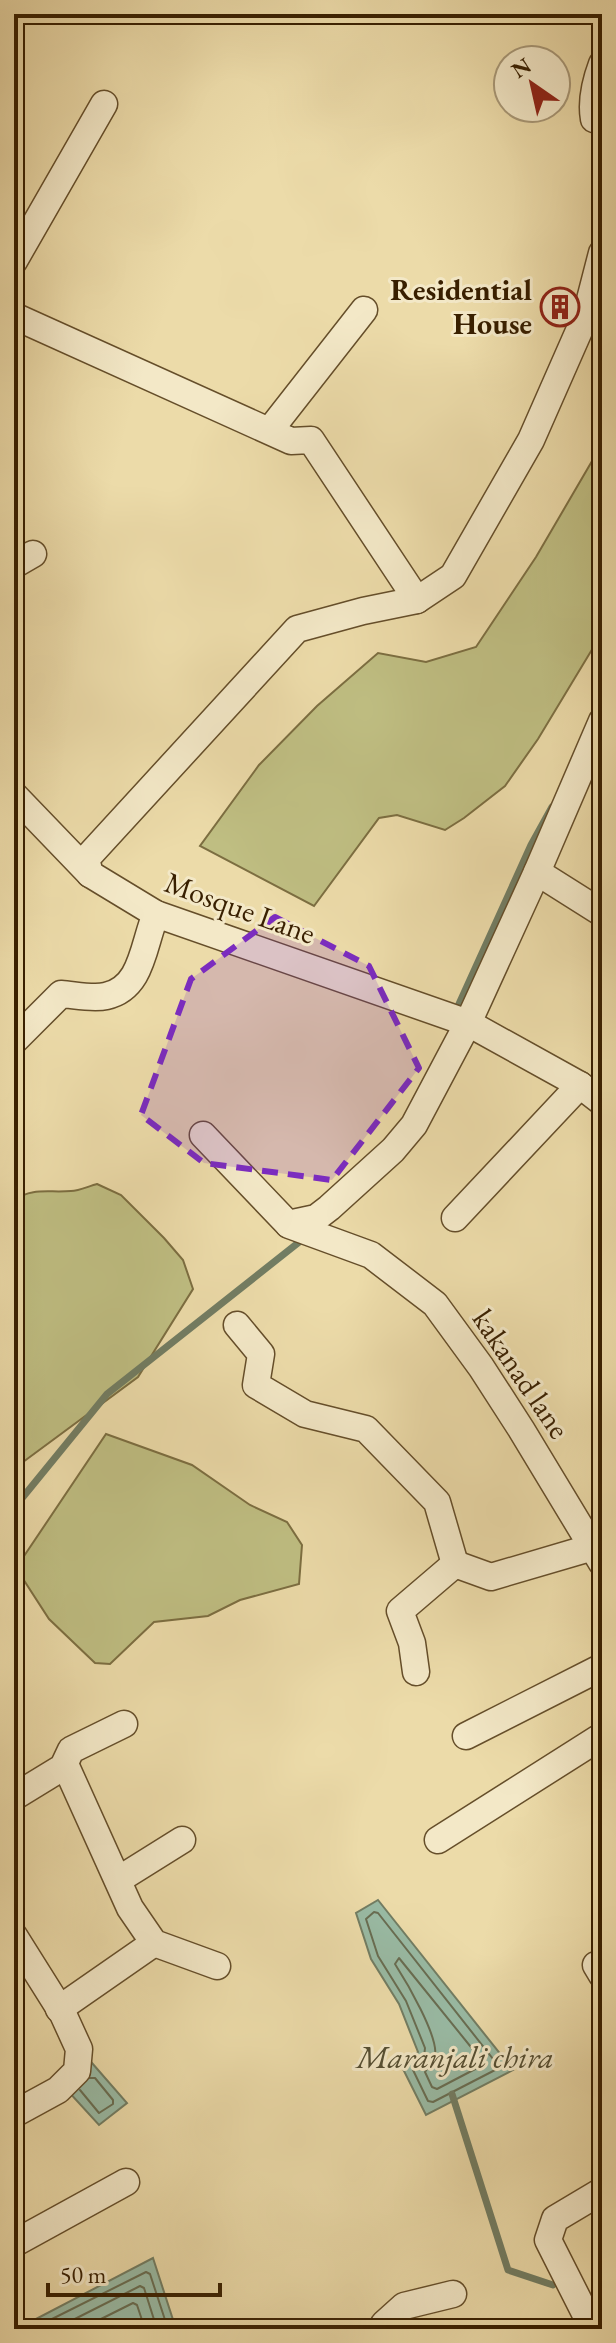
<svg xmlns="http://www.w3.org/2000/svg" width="616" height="2343" viewBox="0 0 616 2343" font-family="'EB Garamond',serif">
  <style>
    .green { fill: #bfbe82; stroke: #7c6e41; stroke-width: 2 }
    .water { fill: #99bba5; stroke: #727d63; stroke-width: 2 }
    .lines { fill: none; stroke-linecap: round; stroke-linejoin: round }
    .shore { stroke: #686d52; stroke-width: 2 }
    .stream { stroke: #727d63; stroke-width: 7 }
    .minor-casing { stroke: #654e2a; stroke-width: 29 }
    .minor { stroke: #f3e8c7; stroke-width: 26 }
    .marked { fill: #7b2cbf; fill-opacity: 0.2; stroke: #7b2cbf; stroke-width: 6; stroke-dasharray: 16 10; stroke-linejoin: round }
    .labels { text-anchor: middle; stroke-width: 6; stroke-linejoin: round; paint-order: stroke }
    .poi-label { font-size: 30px; font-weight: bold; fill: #381f00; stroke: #f3e8c7; text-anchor: end }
    .street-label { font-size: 30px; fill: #381f00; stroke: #f3e8c7 }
    .water-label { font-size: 32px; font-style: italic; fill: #554e32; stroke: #f3e8c7 }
  </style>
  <rect width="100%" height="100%" fill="#ecdba9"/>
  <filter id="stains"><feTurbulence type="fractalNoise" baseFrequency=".0025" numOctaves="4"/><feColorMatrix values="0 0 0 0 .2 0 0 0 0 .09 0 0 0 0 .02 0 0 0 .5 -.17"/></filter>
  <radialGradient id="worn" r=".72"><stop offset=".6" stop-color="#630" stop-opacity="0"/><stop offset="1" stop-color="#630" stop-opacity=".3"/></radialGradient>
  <!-- green -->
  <g class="green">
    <polygon points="602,444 602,633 538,739 505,786 464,818 445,830 397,815 379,818 314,906 200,846 259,765 317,706 378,653 426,662 476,647 536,557"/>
    <path d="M97,1184l24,11 43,43 19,22 10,29 -55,88 -119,88 -5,-38v-227c19,-13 35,-7 57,-9 8,0 18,-5 26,-7z"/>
    <polygon points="106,1434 192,1465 250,1505 287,1522 302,1545 299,1584 240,1600 208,1616 154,1622 110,1664 95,1663 49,1619 16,1568"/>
  </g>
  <!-- water -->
  <g class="water">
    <polygon points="378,1900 513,2070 426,2115 402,2067 418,2052 399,2004 371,1959 356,1913"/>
    <polygon points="92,2063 127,2103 99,2125 67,2090"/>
    <polygon points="153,2258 176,2329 31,2329 34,2320"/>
  </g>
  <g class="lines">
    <!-- shore -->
    <g class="shore">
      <polygon points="374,1912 378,1913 497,2064 497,2069 433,2102 428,2101 413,2070 424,2057 425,2048 406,2001 378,1956 366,1919"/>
      <path d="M399,1958l84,104 -2,4 -44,23 -5,-2 -7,-15c3,-5 8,-10 10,-16 4,-19 -29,-75 -40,-92z"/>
      <polyline points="80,2090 99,2113 113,2104 113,2100 95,2078 89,2078"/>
      <polyline points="40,2329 42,2324 146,2272 150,2274 168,2329"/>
      <polyline points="55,2329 140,2286 144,2288 157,2329"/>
      <polyline points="81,2329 133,2303 137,2305 145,2329"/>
    </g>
    <!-- stream -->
    <g class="stream">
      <polyline points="459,1004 531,845 552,807"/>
      <polyline points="14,1508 107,1394 303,1239"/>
      <polyline points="452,2094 508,2270 553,2285"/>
      <polyline points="601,2302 602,2302"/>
    </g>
    <!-- minor casing -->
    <g class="minor-casing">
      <g id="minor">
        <path d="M602,64c-6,16 -11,38 -8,55l8,3"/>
        <polyline points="602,253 586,315 531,440 453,576 417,600 363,611 297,629 86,859 90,874 156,914 468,1023 580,1085 602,1102"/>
        <polyline points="14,261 104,104"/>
        <polyline points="14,316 291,441 311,440 417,600"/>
        <polyline points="270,430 364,310"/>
        <polyline points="14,565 33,554"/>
        <polyline points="14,795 90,874"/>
        <polyline points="537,872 602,913"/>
        <path d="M14,1041l47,-47c14,1 32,5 45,2 37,-8 37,-52 50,-82"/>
        <polyline points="203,1135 288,1224 316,1218 329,1208 393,1150 414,1125 468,1023 537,872 602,721"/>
        <polyline points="455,1218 580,1085"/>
        <polyline points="289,1225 371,1255 435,1304 481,1367 521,1429 602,1563"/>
        <polyline points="237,1325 261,1354 256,1385 305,1414 366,1429 437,1502 455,1564"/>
        <polyline points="416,1672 412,1643 400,1611 455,1564 491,1577 593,1547"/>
        <polyline points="466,1736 602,1667"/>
        <polyline points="65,1764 130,1908 154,1943 217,1966"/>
        <polyline points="14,1797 63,1767 71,1750 124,1724"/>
        <polyline points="438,1840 602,1736"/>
        <polyline points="118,1880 182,1840"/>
        <polyline points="14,1936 63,2014 79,2049 77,2071 58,2090 14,2114"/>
        <polyline points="596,1965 602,1975"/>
        <polyline points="59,2009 154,1943"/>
        <polyline points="15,2243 126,2182"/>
        <polyline points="383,2329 384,2324 404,2306 453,2294"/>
        <polyline points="593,2329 548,2240 555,2219 602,2191"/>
      </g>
    </g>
    <!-- minor -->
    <use href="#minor" class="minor"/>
  </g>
  <!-- marked area -->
  <path class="marked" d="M275,917l94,49 50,102 -87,112 -128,-17 -63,-48 50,-136z"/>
  <!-- icons -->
  <defs>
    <g id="building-ring" transform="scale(2)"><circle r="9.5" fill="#f3e8c7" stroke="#8f2418" stroke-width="1.5"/><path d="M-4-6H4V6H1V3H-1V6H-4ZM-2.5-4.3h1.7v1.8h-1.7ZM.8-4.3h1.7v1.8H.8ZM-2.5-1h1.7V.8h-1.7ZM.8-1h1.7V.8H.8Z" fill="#8f2418"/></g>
  </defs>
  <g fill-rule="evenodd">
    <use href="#building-ring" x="560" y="307"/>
  </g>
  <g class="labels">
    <!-- poi labels -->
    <g class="poi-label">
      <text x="532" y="300">Residential<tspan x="532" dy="34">House</tspan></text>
    </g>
    <!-- street labels -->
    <g class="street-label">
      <text transform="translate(240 908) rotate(20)" y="10">Mosque Lane</text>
      <text transform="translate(521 1374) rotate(56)" y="10">kakanad lane</text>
    </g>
    <!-- water labels -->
    <g class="water-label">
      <text x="455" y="2068">Maranjali chira</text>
    </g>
  </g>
  <!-- margin -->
  <rect width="616" height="2343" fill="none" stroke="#ecdba9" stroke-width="48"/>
  <rect x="16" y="16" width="584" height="2311" fill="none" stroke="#381f00" stroke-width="4"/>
  <rect x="24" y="24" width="568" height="2295" fill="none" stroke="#381f00" stroke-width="2"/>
  <!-- north arrow -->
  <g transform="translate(532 84) rotate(326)"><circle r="38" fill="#f3e8c7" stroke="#a89877" stroke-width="2"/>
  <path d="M0-6L14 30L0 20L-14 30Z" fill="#8f2418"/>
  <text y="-12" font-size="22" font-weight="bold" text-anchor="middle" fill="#381f00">N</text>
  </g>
  <!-- scale -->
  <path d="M48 2283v12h172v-12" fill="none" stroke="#381f00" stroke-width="4"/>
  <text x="60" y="2283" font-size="24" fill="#381f00" stroke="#f3e8c7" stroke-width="6" paint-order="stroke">50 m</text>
  <rect width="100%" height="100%" filter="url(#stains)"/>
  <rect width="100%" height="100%" fill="url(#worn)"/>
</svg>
